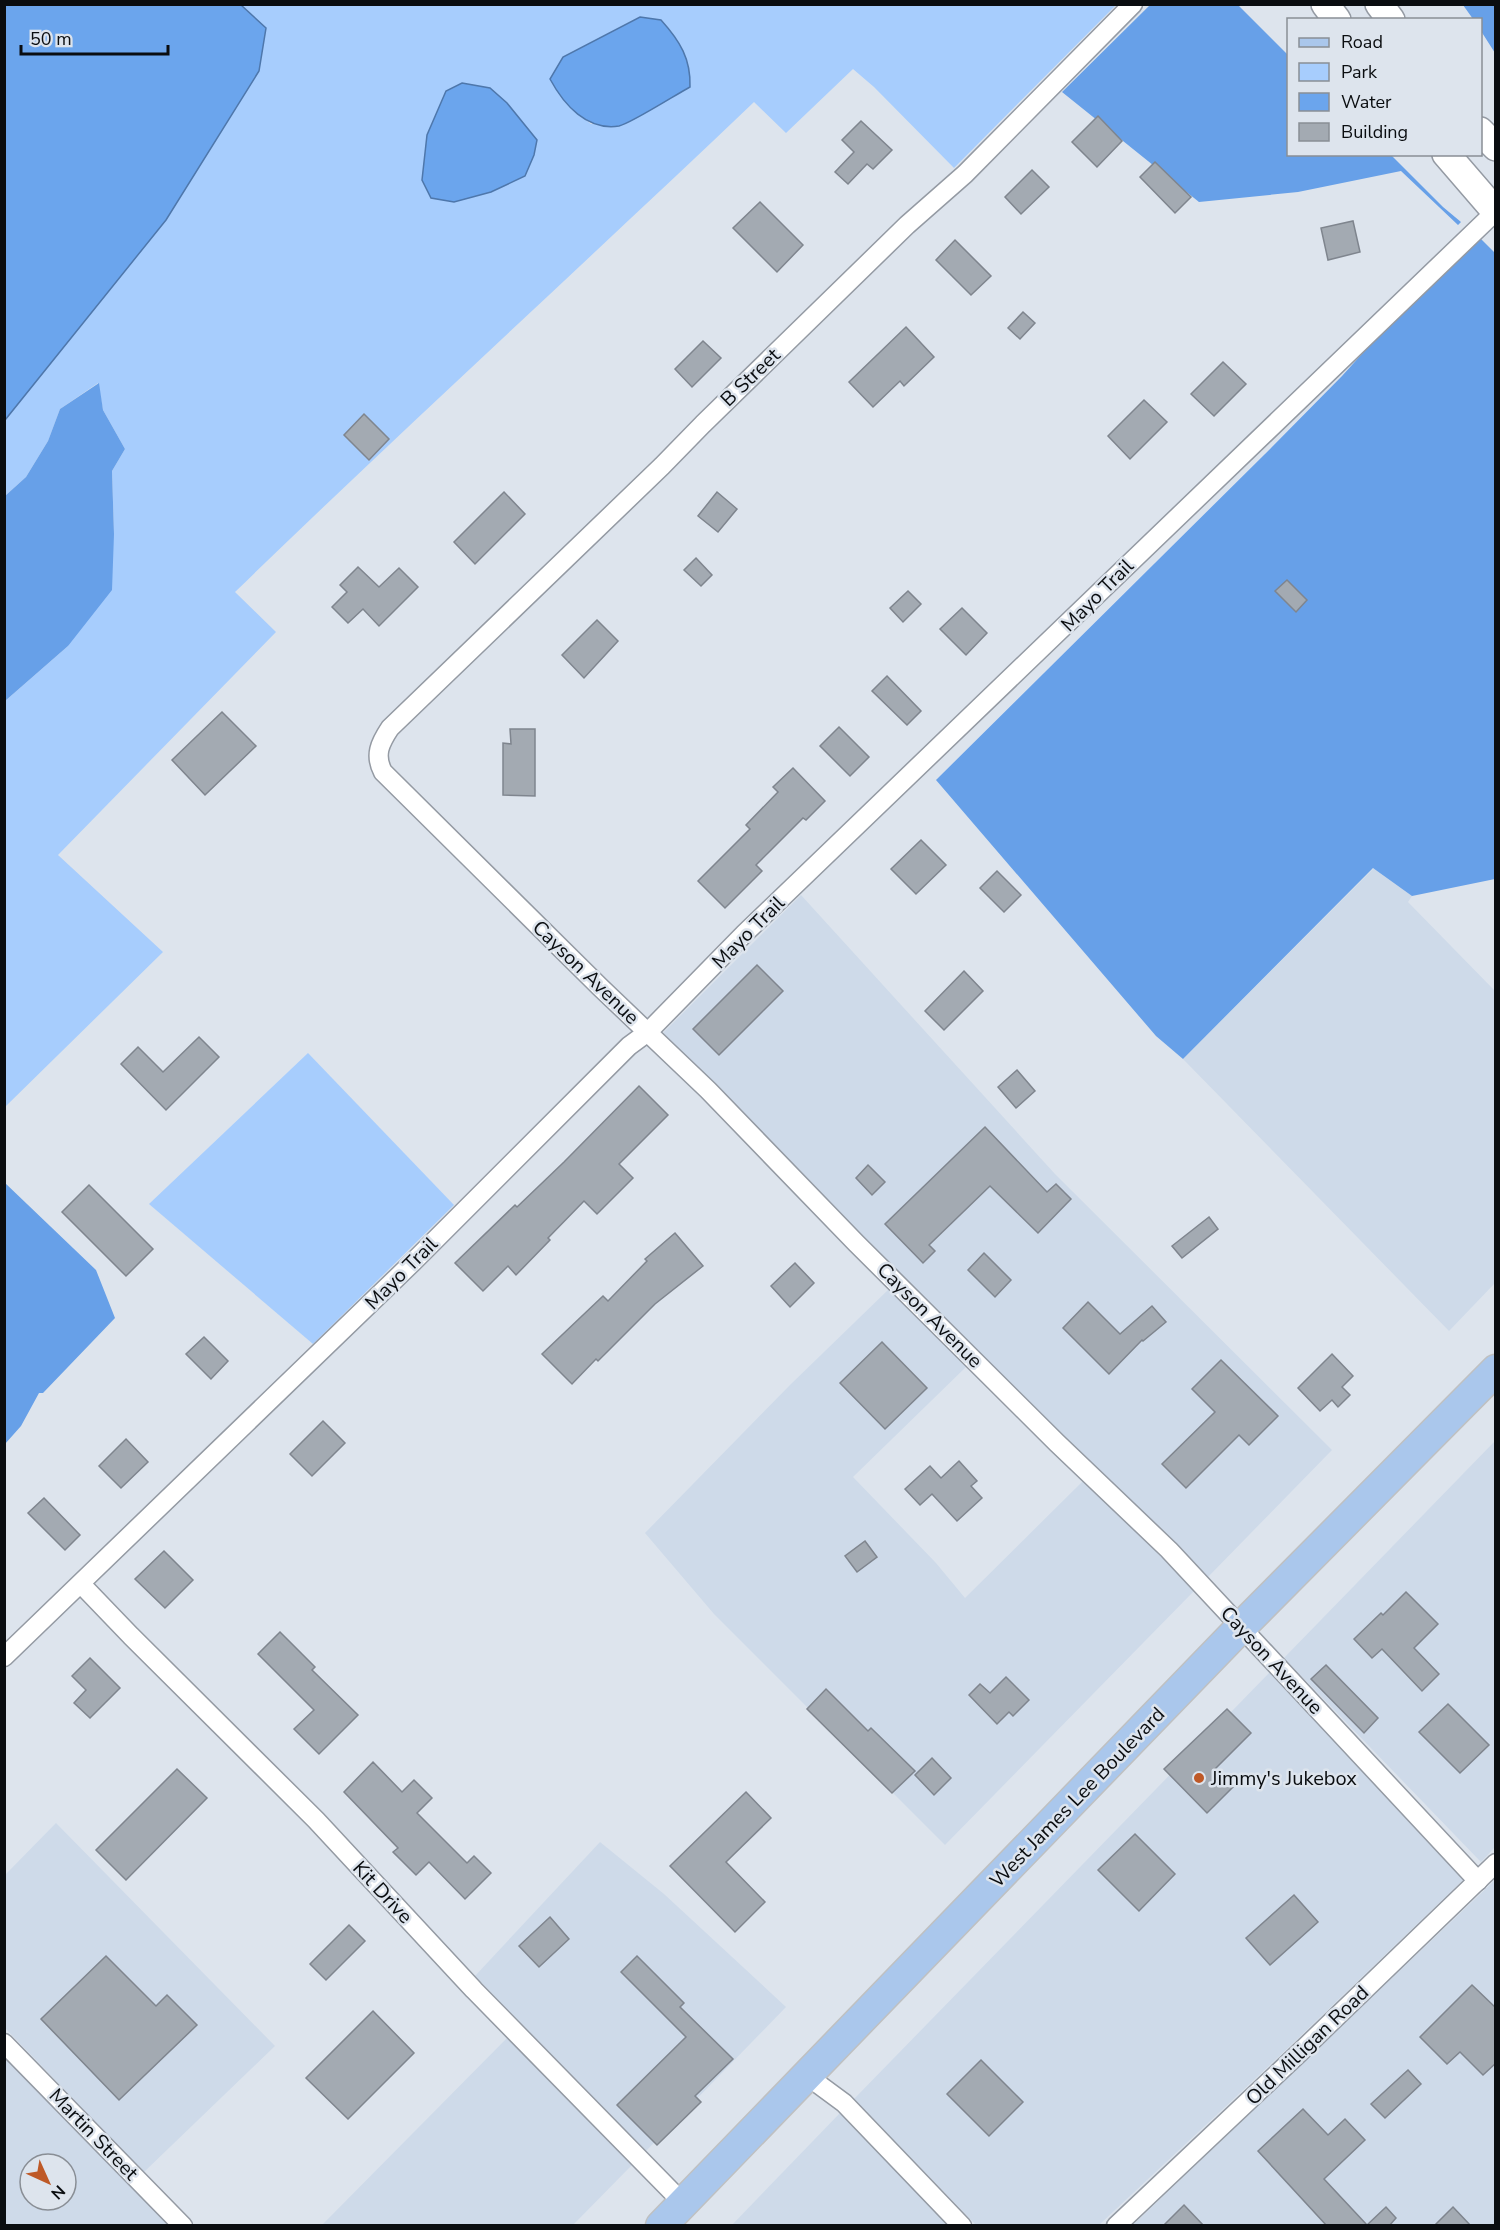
<svg xmlns="http://www.w3.org/2000/svg" width="1500" height="2230" viewBox="0 0 1500 2230" font-family="'Nunito Sans',sans-serif">
  <style>
    .built { fill: #cedae9; fill-rule: evenodd }
    .green { fill: #a7cdfd; fill-rule: evenodd }
    .forest { fill: #67a0e8 }
    .water { fill: #6ba5ed; stroke: #4e77ab; stroke-width: 1.5 }
    .building { fill: #a3aab2; stroke: #7f858e; stroke-width: 1.5 }
    .lines { fill: none; stroke-linecap: round; stroke-linejoin: round }
    .minor-casing { stroke: #949aa3; stroke-width: 21 }
    .secondary-casing { stroke: #949aa3; stroke-width: 30 }
    .primary-casing { stroke: #bfc0c1; stroke-width: 33 }
    .minor { stroke: #fff; stroke-width: 18 }
    .secondary { stroke: #fff; stroke-width: 27 }
    .primary { stroke: #aac7ec; stroke-width: 30 }
    .poi-dot { fill: #be5927; stroke: #dde4ed; stroke-width: 2 }
    .labels { text-anchor: middle; stroke-width: 5; stroke-linejoin: round; paint-order: stroke }
    .street-label { font-size: 20px; fill: #0a0d10; stroke: #dde4ed }
    .poi-label { font-size: 20px; fill: #0a0d10; stroke: #dde4ed; text-anchor: start }
  </style>
  <rect width="100%" height="100%" fill="#dde4ed"/>
  <!-- built -->
  <g class="built">
    <polygon points="1374,868 1412,896 1408,902 1495,991 1495,1283 1449,1331 1183,1059"/>
    <polygon points="801,895 1055,1174 1332,1450 1208,1577 1176,1543 1064,1436 863,1236 663,1033"/>
    <polygon points="889,1289 967,1366 853,1477 936,1563 965,1598 1083,1481 1163,1557 1194,1591 945,1845 714,1614 645,1533 790,1385"/>
    <polygon points="1495,1441 1495,1847 1481,1862 1284,1658"/>
    <polygon points="1270,1672 1464,1879 1289,2047 1099,2225 976,2225 854,2099"/>
    <polygon points="56,1823 275,2046 144,2172 5,2028 5,1875"/>
    <polygon points="600,1842 664,1894 786,2007 646,2151 475,1976"/>
    <polygon points="1495,1880 1495,2225 1136,2226 1134,2224"/>
    <polygon points="508,2037 632,2165 573,2225 321,2226"/>
    <path d="M4,2057h1l164,168h-164zM30,2164h36v36h-36z"/>
    <polygon points="840,2113 949,2225 731,2226"/>
  </g>
  <!-- green -->
  <g class="green">
    <path d="M241,5h875l-162,163 -80,-81 -21,-18 -67,64 -32,-31c-172,164 -348,324 -519,490l41,40 -218,223 105,97 -158,155v-406l63,-55 46,-112 -2,-63 13,-22 -22,-39 -5,-27 -38,26 -12,32 -22,36 -21,19v-76l161,-200 93,-149 7,-43zM639,17l-19,109 -29,-2 -21,-17 -7,-50z"/>
    <polygon points="308,1053 454,1205 313,1344 149,1204"/>
  </g>
  <!-- forest -->
  <g class="forest">
    <polygon points="1150,5 1238,5 1288,55 1288,154 1391,155 1443,207 1461,222 1458,225 1401,171 1298,192 1199,202 1062,92"/>
    <polygon points="1463,5 1495,5 1495,53 1481,31 1480,20 1473,19"/>
    <polygon points="1478,236 1495,253 1495,879 1412,896 1373,868 1183,1059 1156,1036 936,780 1265,454 1342,376 1379,335"/>
    <polygon points="99,383 103,410 125,449 112,471 114,534 112,590 68,646 5,701 5,496 26,477 48,441 60,409"/>
    <polygon points="4,1182 96,1270 115,1318 43,1393 39,1393 21,1426 5,1444"/>
  </g>
  <!-- water -->
  <g class="water">
    <polygon points="5,4 241,5 266,28 259,71 166,220 5,420"/>
    <path d="M640,17l21,3c19,21 30,39 29,67 -13,7 -60,37 -71,39 -32,5 -55,-21 -69,-47l13,-22z"/>
    <polygon points="462,83 490,88 507,103 537,140 534,155 525,176 491,192 454,202 431,198 422,180 427,135 446,91"/>
  </g>
  <!-- building -->
  <g class="building">
    <polygon points="1098,116 1122,141 1097,167 1072,142"/>
    <polygon points="861,121 892,150 873,169 867,164 848,184 835,172 854,152 842,140"/>
    <polygon points="1155,162 1191,197 1175,213 1140,177"/>
    <polygon points="1032,170 1049,187 1021,214 1005,197"/>
    <polygon points="760,202 803,245 777,272 733,228"/>
    <polygon points="1353,221 1360,252 1328,260 1321,228"/>
    <polygon points="955,240 991,276 971,295 936,260"/>
    <polygon points="1023,312 1035,323 1020,339 1008,328"/>
    <polygon points="906,327 934,357 904,386 900,381 873,407 849,382"/>
    <polygon points="703,341 721,358 692,387 675,369"/>
    <polygon points="1223,362 1246,384 1214,416 1191,394"/>
    <polygon points="1144,400 1167,422 1130,459 1108,436"/>
    <polygon points="364,414 389,439 369,460 344,435"/>
    <polygon points="504,492 525,514 475,564 454,542"/>
    <polygon points="717,492 737,509 718,532 698,516"/>
    <polygon points="696,558 712,575 701,586 684,570"/>
    <polygon points="358,567 379,587 399,568 418,587 379,626 363,609 348,623 332,607 347,592 340,585"/>
    <polygon points="1287,580 1307,600 1296,612 1275,591"/>
    <polygon points="908,591 921,604 903,622 890,608"/>
    <polygon points="962,608 987,633 966,655 940,629"/>
    <polygon points="597,620 618,641 584,678 562,655"/>
    <polygon points="887,676 921,711 907,725 872,691"/>
    <polygon points="222,712 256,746 205,795 172,760"/>
    <polygon points="839,727 869,757 850,776 820,746"/>
    <polygon points="510,729 535,729 535,796 503,795 503,743 511,744"/>
    <polygon points="793,768 825,801 806,820 803,818 756,865 762,871 725,908 698,881 750,829 746,825 778,792 773,787"/>
    <polygon points="921,840 946,865 916,894 891,869"/>
    <polygon points="997,871 1021,895 1004,912 980,888"/>
    <polygon points="757,965 783,991 719,1055 693,1029"/>
    <polygon points="964,971 983,991 944,1030 925,1011"/>
    <polygon points="199,1037 219,1057 166,1110 121,1064 138,1047 163,1072"/>
    <polygon points="1017,1070 1035,1091 1016,1108 998,1087"/>
    <polygon points="639,1086 668,1115 619,1164 633,1178 597,1214 584,1201 548,1238 550,1240 516,1275 508,1266 483,1291 455,1263 515,1205 517,1207 564,1162"/>
    <polygon points="985,1127 1047,1192 1056,1184 1071,1199 1038,1233 990,1186 929,1245 935,1251 923,1263 885,1224"/>
    <polygon points="868,1165 885,1182 872,1195 856,1178"/>
    <polygon points="89,1185 153,1249 126,1276 62,1212"/>
    <polygon points="1209,1217 1218,1229 1182,1258 1172,1246"/>
    <polygon points="675,1233 703,1266 655,1304 598,1361 596,1359 572,1384 542,1354 603,1296 608,1301 647,1261 645,1259"/>
    <polygon points="984,1253 1011,1280 995,1297 968,1270"/>
    <polygon points="795,1263 814,1283 790,1307 771,1286"/>
    <polygon points="1088,1302 1120,1334 1152,1306 1166,1322 1143,1341 1142,1340 1109,1374 1063,1328"/>
    <polygon points="204,1337 228,1361 211,1379 186,1354"/>
    <polygon points="882,1342 927,1388 885,1429 840,1383"/>
    <polygon points="1332,1354 1353,1376 1342,1387 1350,1395 1338,1407 1332,1400 1320,1411 1298,1388"/>
    <polygon points="1221,1360 1278,1416 1249,1445 1239,1435 1186,1488 1162,1464 1215,1412 1192,1389"/>
    <polygon points="323,1421 345,1443 312,1476 290,1454"/>
    <polygon points="126,1439 148,1462 121,1488 99,1466"/>
    <polygon points="959,1461 977,1481 971,1486 982,1498 957,1521 932,1494 920,1505 905,1489 930,1466 941,1478"/>
    <polygon points="44,1498 80,1535 65,1550 28,1513"/>
    <polygon points="865,1541 877,1557 857,1572 845,1556"/>
    <polygon points="164,1551 193,1580 165,1608 135,1579"/>
    <polygon points="1406,1592 1438,1624 1414,1648 1439,1674 1422,1691 1382,1649 1372,1658 1354,1639 1381,1613 1383,1615"/>
    <polygon points="280,1632 315,1667 312,1670 358,1715 319,1754 294,1729 314,1710 258,1654"/>
    <polygon points="90,1658 120,1688 90,1718 74,1703 86,1690 72,1676"/>
    <polygon points="1326,1665 1378,1718 1364,1733 1311,1679"/>
    <polygon points="1006,1677 1029,1700 1013,1716 1009,1712 997,1724 969,1695 980,1684 990,1693"/>
    <polygon points="826,1689 868,1731 871,1728 915,1771 892,1793 807,1709"/>
    <polygon points="1448,1704 1489,1745 1460,1773 1419,1732"/>
    <polygon points="1227,1709 1251,1733 1215,1769 1233,1787 1207,1813 1164,1769"/>
    <polygon points="932,1758 951,1778 934,1795 915,1775"/>
    <polygon points="373,1762 402,1792 414,1780 432,1798 417,1813 467,1863 474,1856 491,1873 465,1899 429,1862 416,1875 393,1852 398,1848 344,1792"/>
    <polygon points="177,1769 207,1798 126,1880 96,1850"/>
    <polygon points="746,1792 771,1818 726,1862 765,1902 735,1932 670,1866"/>
    <polygon points="1135,1834 1175,1874 1139,1911 1098,1870"/>
    <polygon points="1294,1895 1318,1922 1270,1965 1246,1938"/>
    <polygon points="550,1917 569,1939 539,1967 519,1946"/>
    <polygon points="349,1925 365,1941 326,1980 310,1964"/>
    <polygon points="106,1956 156,2006 167,1995 197,2025 119,2100 41,2019"/>
    <polygon points="637,1956 684,2003 680,2007 733,2059 695,2096 701,2102 657,2145 617,2105 686,2037 621,1972"/>
    <polygon points="1472,1985 1496,2008 1496,2063 1483,2075 1460,2052 1447,2064 1420,2037"/>
    <polygon points="373,2011 414,2053 348,2119 306,2078"/>
    <polygon points="981,2060 1023,2102 989,2136 947,2094"/>
    <polygon points="1408,2070 1421,2084 1385,2118 1371,2104"/>
    <polygon points="1303,2109 1328,2135 1345,2119 1365,2140 1324,2179 1367,2225 1386,2207 1396,2218 1389,2226 1327,2226 1258,2151"/>
    <polygon points="1184,2205 1204,2226 1163,2226"/>
    <polygon points="1453,2207 1471,2226 1434,2226"/>
  </g>
  <g class="lines">
    <!-- minor casing -->
    <g class="minor-casing">
      <g id="minor">
        <path d="M1133,4l-168,170 -58,51 -204,199 -41,42 -272,262c-10,15 -16,27 -7,44l217,215 108,103 148,153 201,200 112,107 309,331"/>
        <polyline points="81,1584 131,1636 316,1820 474,1990 683,2203"/>
        <polyline points="4,1657 412,1263 629,1046 648,1032 744,934 1495,212"/>
        <polyline points="4,2043 183,2226"/>
        <polyline points="806,2075 844,2103 962,2226"/>
        <polyline points="1116,2226 1297,2055 1496,1863"/>
      </g>
    </g>
    <!-- secondary casing -->
    <g class="secondary-casing">
      <g id="secondary">
        <polyline points="1325,4 1337,20"/>
        <polyline points="1379,4 1391,20"/>
        <polyline points="1480,131 1496,147"/>
        <polyline points="1446,154 1496,212"/>
      </g>
    </g>
    <!-- primary casing -->
    <g class="primary-casing">
      <polyline id="primary" points="661,2226 1241,1627 1496,1370"/>
    </g>
    <!-- minor -->
    <use href="#minor" class="minor"/>
    <!-- secondary -->
    <use href="#secondary" class="secondary"/>
    <!-- primary -->
    <use href="#primary" class="primary"/>
  </g>
  <!-- markers -->
  <circle class="poi-dot" cx="1199" cy="1778" r="6"/>
  <g class="labels">
    <!-- street labels -->
    <g class="street-label">
      <text transform="translate(750 377) rotate(-44)" y="7">B Street</text>
      <text transform="translate(1097 595) rotate(-45)" y="7">Mayo Trail</text>
      <text transform="translate(748 932) rotate(-45)" y="7">Mayo Trail</text>
      <text transform="translate(586 972) rotate(44)" y="7">Cayson Avenue</text>
      <text transform="translate(401 1273) rotate(-45)" y="7">Mayo Trail</text>
      <text transform="translate(930 1315) rotate(45)" y="7">Cayson Avenue</text>
      <text transform="translate(1272 1660) rotate(47)" y="7">Cayson Avenue</text>
      <text transform="translate(1077 1797) rotate(-46)" y="7">West James Lee Boulevard</text>
      <text transform="translate(383 1892) rotate(47)" y="7">Kit Drive</text>
      <text transform="translate(1307 2045) rotate(-44)" y="7">Old Milligan Road</text>
      <text transform="translate(94 2134) rotate(46)" y="7">Martin Street</text>
    </g>
    <!-- poi labels -->
    <g class="poi-label">
      <text x="1211" y="1785">Jimmy's Jukebox</text>
    </g>
  </g>
  <!-- border -->
  <rect width="1500" height="2230" fill="none" stroke="#0a0d10" stroke-width="12"/>
  <!-- legend -->
  <rect x="1287" y="18" width="195" height="138" fill="#dde4ed" stroke="#898e95" stroke-width="1.5"/>
  <rect x="1299" y="38" width="30" height="9" fill="#aac7ec" stroke="#898e95" stroke-width="1.5"/>
  <text x="1341" y="48" font-size="18" fill="#0a0d10">Road</text>
  <rect x="1299" y="63" width="30" height="18" fill="#a7cdfd" stroke="#898e95" stroke-width="1.5"/>
  <text x="1341" y="78" font-size="18" fill="#0a0d10">Park</text>
  <rect x="1299" y="93" width="30" height="18" fill="#6ba5ed" stroke="#898e95" stroke-width="1.5"/>
  <text x="1341" y="108" font-size="18" fill="#0a0d10">Water</text>
  <rect x="1299" y="123" width="30" height="18" fill="#a3aab2" stroke="#898e95" stroke-width="1.5"/>
  <text x="1341" y="138" font-size="18" fill="#0a0d10">Building</text>
  <!-- north arrow -->
  <g transform="translate(48 2182) rotate(135)"><circle r="28" fill="#dde4ed" stroke="#898e95" stroke-width="1.5"/>
  <path d="M0-4.5L10 22L0 15L-10 22Z" fill="#be5927"/>
  <text y="-9" font-size="16" font-weight="bold" text-anchor="middle" fill="#0a0d10">N</text>
  </g>
  <!-- scale -->
  <path d="M21 45v9h147v-9" fill="none" stroke="#0a0d10" stroke-width="3"/>
  <text x="30" y="45" font-size="18" fill="#0a0d10" stroke="#dde4ed" stroke-width="4.5" paint-order="stroke">50 m</text>
</svg>
